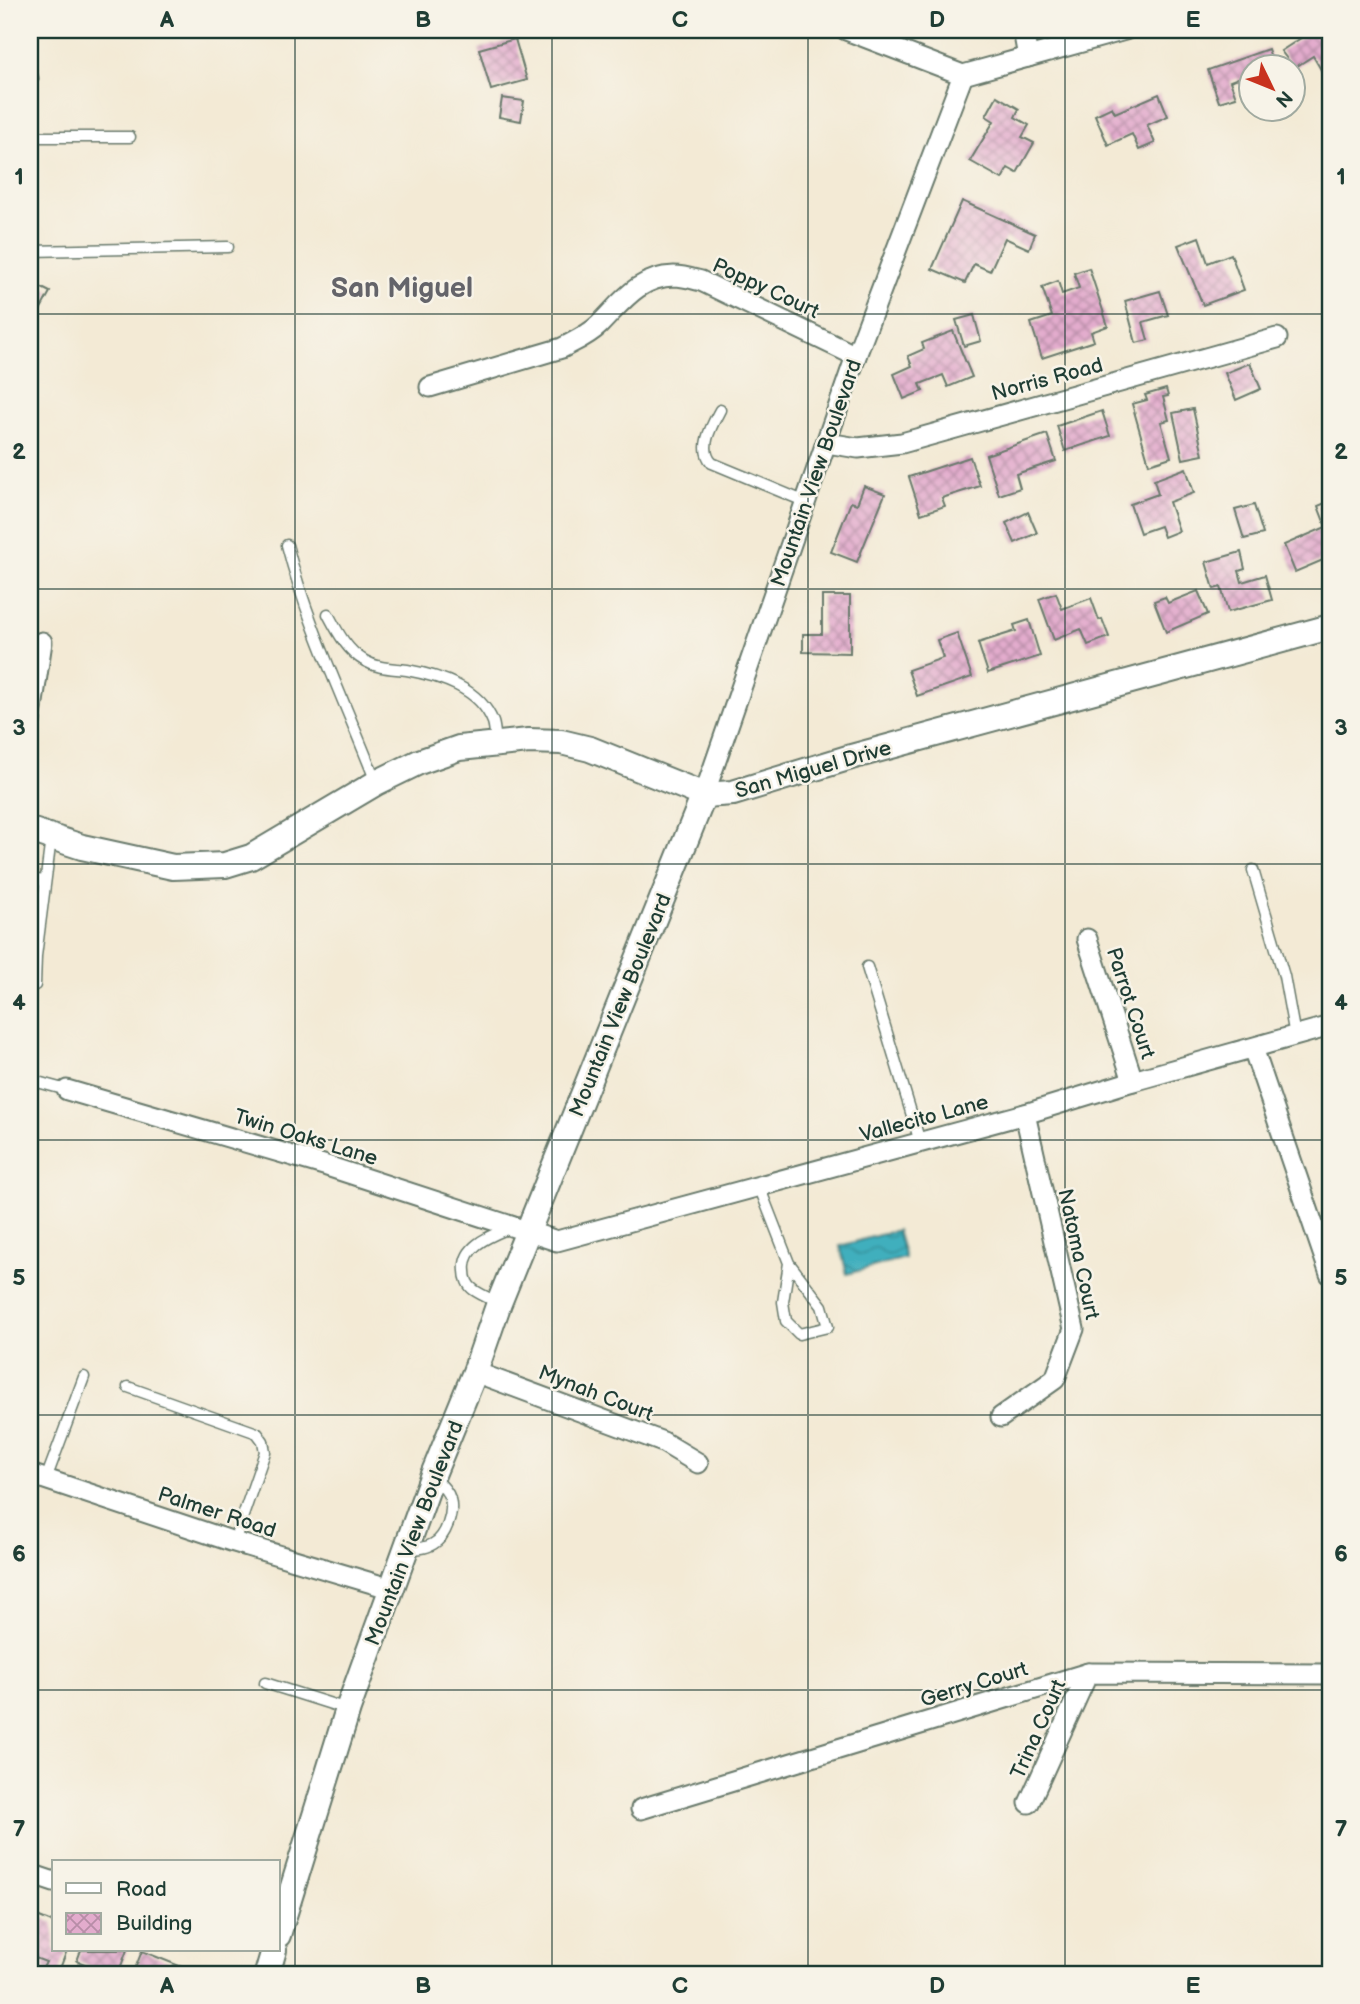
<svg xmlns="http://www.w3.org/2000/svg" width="1360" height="2004" viewBox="0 0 1360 2004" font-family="'Balsamiq Sans',sans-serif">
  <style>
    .water { fill: url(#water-waves); stroke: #307678; stroke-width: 2 }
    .building { fill: url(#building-cross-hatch) }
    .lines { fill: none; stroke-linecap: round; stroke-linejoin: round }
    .service-casing { stroke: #697a6c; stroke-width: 13 }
    .minor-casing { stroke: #697a6c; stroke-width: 23 }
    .tertiary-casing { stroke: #697a6c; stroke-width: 28 }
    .service { stroke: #fff; stroke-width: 10 }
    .minor { stroke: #fff; stroke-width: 19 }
    .tertiary { stroke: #fff; stroke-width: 24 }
    .grid { fill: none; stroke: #1f3d34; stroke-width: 2; stroke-opacity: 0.55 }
    .labels { text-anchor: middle; stroke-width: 5; stroke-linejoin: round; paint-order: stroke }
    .street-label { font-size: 21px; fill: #1f3d34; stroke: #f7f3e8 }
    .district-label { font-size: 28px; font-weight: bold; fill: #64646a; stroke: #f7f3e8 }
    .neatline { fill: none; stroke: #1f3d34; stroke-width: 2.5 }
    .grid-label { font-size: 23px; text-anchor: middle; font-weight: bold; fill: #1f3d34 }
  </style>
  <defs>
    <pattern id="water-waves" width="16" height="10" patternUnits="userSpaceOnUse" patternTransform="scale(1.75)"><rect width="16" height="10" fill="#40afbd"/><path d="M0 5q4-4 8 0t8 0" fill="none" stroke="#35909a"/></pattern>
    <pattern id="building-cross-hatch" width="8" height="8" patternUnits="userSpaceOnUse" patternTransform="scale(1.75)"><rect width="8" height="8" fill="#e3accd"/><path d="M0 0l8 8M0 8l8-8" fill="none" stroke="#b78da7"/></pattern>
  </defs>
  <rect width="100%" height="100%" fill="#f7f3e8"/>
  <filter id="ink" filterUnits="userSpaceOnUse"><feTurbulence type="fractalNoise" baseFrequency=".0143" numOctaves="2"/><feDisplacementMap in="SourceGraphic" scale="14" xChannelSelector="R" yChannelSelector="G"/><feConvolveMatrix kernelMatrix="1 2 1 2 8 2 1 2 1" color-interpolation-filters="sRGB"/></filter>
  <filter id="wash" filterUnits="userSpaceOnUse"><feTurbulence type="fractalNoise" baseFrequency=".00686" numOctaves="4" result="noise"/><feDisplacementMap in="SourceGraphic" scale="28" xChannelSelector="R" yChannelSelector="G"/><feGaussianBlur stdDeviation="1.57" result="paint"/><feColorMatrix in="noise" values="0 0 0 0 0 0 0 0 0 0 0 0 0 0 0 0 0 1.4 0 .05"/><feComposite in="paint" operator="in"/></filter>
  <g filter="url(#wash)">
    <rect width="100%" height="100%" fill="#f3ead5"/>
    <!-- water -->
    <polygon class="water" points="897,1230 905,1258 847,1274 840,1246"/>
    <g id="blocks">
      <!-- building -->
      <g class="building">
        <polygon points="1300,30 1328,30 1330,33 1330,85 1313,56 1294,68 1281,51 1304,36"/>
        <polygon points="515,39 527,80 491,90 479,49"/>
        <polygon points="1268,49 1274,66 1252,66 1252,87 1242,90 1238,78 1230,81 1236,97 1219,102 1208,70"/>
        <polygon points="1159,94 1168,116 1147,125 1155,143 1139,150 1132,134 1108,145 1095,115 1112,107 1115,113"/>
        <polygon points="997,96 1019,109 1015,117 1029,125 1022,137 1034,143 1017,173 1008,168 1002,179 970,161 994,121 986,116"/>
        <polygon points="502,98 524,101 521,121 499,117"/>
        <polygon points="962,201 1035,234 1029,249 1005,238 990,271 974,264 965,283 932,269"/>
        <polygon points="1199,237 1208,263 1231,254 1244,290 1203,305 1178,245"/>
        <polygon points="1089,268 1108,326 1091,332 1094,341 1042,358 1031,323 1052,316 1042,287 1058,281 1062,294 1079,288 1074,273"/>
        <polygon points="30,282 50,292 30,329"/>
        <polygon points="1160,291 1168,315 1143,322 1148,340 1136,343 1125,301"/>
        <polygon points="974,315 981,341 964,346 956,320"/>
        <polygon points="953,331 972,377 948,387 943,375 920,384 923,391 904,399 894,374 912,366 908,356 924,349 922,343"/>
        <polygon points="1250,363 1261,389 1236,400 1225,373"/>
        <polygon points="1166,389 1168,396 1163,397 1169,420 1161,422 1171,457 1149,464 1132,404 1147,400 1145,395"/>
        <polygon points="1193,409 1203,455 1183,459 1173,413"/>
        <polygon points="1102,411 1110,436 1065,451 1057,426"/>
        <polygon points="1047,434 1056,461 1016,474 1020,488 999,495 986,455"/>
        <polygon points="970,457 980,486 942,498 945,506 921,514 909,477"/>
        <polygon points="1186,468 1194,493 1169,502 1179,531 1164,537 1160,526 1140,533 1130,504 1158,494 1154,480"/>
        <polygon points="864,486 885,494 857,562 831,552 851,502 857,504"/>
        <polygon points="1330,501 1330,557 1295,572 1284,545 1326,527 1318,506"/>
        <polygon points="1254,505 1263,534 1244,539 1235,510"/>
        <polygon points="1028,512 1037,533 1015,543 1006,523"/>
        <polygon points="1241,552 1245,569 1239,571 1242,582 1265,575 1272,600 1228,612 1221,587 1214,589 1206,562"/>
        <polygon points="1198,591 1208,614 1166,632 1154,601 1165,597 1168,603"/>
        <polygon points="1056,593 1062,609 1091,598 1099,620 1102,619 1109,637 1088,645 1081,629 1054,640 1039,599"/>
        <polygon points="822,596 850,596 850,653 803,652 803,634 822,634"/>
        <polygon points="1029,620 1040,656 988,673 978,643 1016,631 1014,625"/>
        <polygon points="957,633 972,677 917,696 908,670 943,658 937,640"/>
        <polygon points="30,1913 54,1923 54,1950 67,1950 58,1974 43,1968 46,1962 30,1956"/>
        <polygon points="81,1950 127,1950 118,1974 107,1974 108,1973 77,1961"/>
        <polygon points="142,1951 182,1967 179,1974 133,1974"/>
      </g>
    </g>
  </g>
  <g filter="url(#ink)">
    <use href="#blocks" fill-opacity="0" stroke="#697a6c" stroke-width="2"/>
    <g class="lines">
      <!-- service casing -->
      <g class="service-casing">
        <g id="service">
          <polyline points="30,69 33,78"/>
          <polyline points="30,137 130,137"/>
          <polyline points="30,251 228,247"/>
          <path d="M720,410c-8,15 -22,38 -8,53l94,39"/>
          <path d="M287,545c21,82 59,159 89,237"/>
          <path d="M328,614c9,17 19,37 37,47 14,8 27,7 42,9 33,6 73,18 86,52 2,6 2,15 3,21"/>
          <polyline points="1253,870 1284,976 1295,1036"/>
          <polyline points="30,879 44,881"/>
          <polyline points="867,967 920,1142"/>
          <polyline points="35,985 36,956 51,838"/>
          <polyline points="30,1080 67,1090"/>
          <polyline points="759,1186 789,1263 822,1306 828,1327 799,1334 786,1321 783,1302 789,1263"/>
          <path d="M499,1303c-8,-4 -18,-8 -25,-13 -6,-4 -9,-12 -9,-19 -3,-25 25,-35 44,-43"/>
          <polyline points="128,1387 257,1433 263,1441 265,1452 234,1542"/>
          <polyline points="46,1479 84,1377"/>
          <path d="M406,1549c9,0 19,0 27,-5 13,-7 21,-31 17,-45 -2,-9 -11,-16 -17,-22"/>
          <polyline points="265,1683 347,1709"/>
        </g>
      </g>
      <!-- minor casing -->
      <g class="minor-casing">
        <g id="minor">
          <polyline points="846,30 963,75"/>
          <polyline points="1023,30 1028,57"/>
          <polyline points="963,75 1125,30"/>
          <path d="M430,387l132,-39c13,-7 27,-13 37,-23 23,-23 39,-48 75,-49 9,0 19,3 27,5l155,75"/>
          <polyline points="827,443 858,448 902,443 1277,338"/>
          <polyline points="30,722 42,642"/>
          <polyline points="704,795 856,356 963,75"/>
          <polyline points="1087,939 1133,1081"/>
          <polyline points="1253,1048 1330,1274"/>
          <polyline points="67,1090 327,1166 557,1241 1025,1114 1133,1081 1330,1026"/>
          <polyline points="475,1372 663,1442 698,1463"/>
          <polyline points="1001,1417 1055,1379 1074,1329 1025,1114"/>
          <polyline points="30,1474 234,1542 392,1589"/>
          <polyline points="1029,1803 1088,1673"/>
          <polyline points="641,1809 1088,1673 1330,1674"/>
          <polyline points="30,1874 54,1882"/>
        </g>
      </g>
      <!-- tertiary casing -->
      <g class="tertiary-casing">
        <g id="tertiary">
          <polyline points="30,830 82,847 173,867 225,865 251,857 376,783 419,762 459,748 529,741 561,742 590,749 704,795 733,793 851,757 1330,627"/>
          <polyline points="278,1935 348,1709 432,1477 475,1372 499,1303 704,795"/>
          <polyline points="267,1974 274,1950"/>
        </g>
      </g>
      <!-- service -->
      <use href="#service" class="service"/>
      <!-- minor -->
      <use href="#minor" class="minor"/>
      <!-- tertiary -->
      <use href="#tertiary" class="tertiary"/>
    </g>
  </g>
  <!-- grid -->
  <path class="grid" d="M295,30v1944M552,30v1944M808,30v1944M1065,30v1944M30,314h1300M30,589h1300M30,864h1300M30,1140h1300M30,1415h1300M30,1690h1300"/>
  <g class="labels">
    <!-- street labels -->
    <g class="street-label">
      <text transform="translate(766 288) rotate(25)" y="7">Poppy Court</text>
      <text transform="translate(1047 379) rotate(-15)" y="7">Norris Road</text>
      <text transform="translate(816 473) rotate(-71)" y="7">Mountain View Boulevard</text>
      <text transform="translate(813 769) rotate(-16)" y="7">San Miguel Drive</text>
      <text transform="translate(1131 1003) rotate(72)" y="7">Parrot Court</text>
      <text transform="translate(620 1005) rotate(-68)" y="7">Mountain View Boulevard</text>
      <text transform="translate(924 1118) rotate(-15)" y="7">Vallecito Lane</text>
      <text transform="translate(306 1137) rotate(17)" y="7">Twin Oaks Lane</text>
      <text transform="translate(1079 1254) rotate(78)" y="7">Natoma Court</text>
      <text transform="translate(596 1393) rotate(21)" y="7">Mynah Court</text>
      <text transform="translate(217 1512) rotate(18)" y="7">Palmer Road</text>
      <text transform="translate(414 1533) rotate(-69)" y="7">Mountain View Boulevard</text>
      <text transform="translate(974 1684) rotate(-17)" y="7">Gerry Court</text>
      <text transform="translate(1038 1729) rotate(-66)" y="7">Trina Court</text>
    </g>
    <!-- district labels -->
    <g class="district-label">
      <text x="402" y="297">San Miguel</text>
    </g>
  </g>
  <!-- margin -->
  <rect width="1360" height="2004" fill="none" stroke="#f7f3e8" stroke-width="77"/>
  <!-- legend -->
  <rect x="52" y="1860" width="228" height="91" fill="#f7f3e8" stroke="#a1aaa0" stroke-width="2"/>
  <rect x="66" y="1883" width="35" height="10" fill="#ffffff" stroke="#a1aaa0" stroke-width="2"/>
  <text x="116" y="1896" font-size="21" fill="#1f3d34">Road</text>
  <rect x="66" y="1913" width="35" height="21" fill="url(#building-cross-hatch)" stroke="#a1aaa0" stroke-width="2"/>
  <text x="116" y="1930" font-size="21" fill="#1f3d34">Building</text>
  <!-- north arrow -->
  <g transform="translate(1272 88) rotate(133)"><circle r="33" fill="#f7f3e8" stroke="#a1aaa0" stroke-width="2"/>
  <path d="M0-5L12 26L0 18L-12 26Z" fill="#c8321e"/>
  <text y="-10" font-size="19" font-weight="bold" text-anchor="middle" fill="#1f3d34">N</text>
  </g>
  <rect x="38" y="38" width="1284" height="1928" class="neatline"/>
  <g class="grid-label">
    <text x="167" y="27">A</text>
    <text x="423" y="27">B</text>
    <text x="680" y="27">C</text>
    <text x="937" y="27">D</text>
    <text x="1193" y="27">E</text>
    <text x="19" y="184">1</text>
    <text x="1341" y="184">1</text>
    <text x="19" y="459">2</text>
    <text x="1341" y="459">2</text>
    <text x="19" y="735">3</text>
    <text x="1341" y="735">3</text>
    <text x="19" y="1010">4</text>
    <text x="1341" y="1010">4</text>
    <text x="19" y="1285">5</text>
    <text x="1341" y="1285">5</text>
    <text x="19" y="1561">6</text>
    <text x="1341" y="1561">6</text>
    <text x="19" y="1836">7</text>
    <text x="1341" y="1836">7</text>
    <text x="167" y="1993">A</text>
    <text x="423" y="1993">B</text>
    <text x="680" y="1993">C</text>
    <text x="937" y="1993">D</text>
    <text x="1193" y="1993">E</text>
  </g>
</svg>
